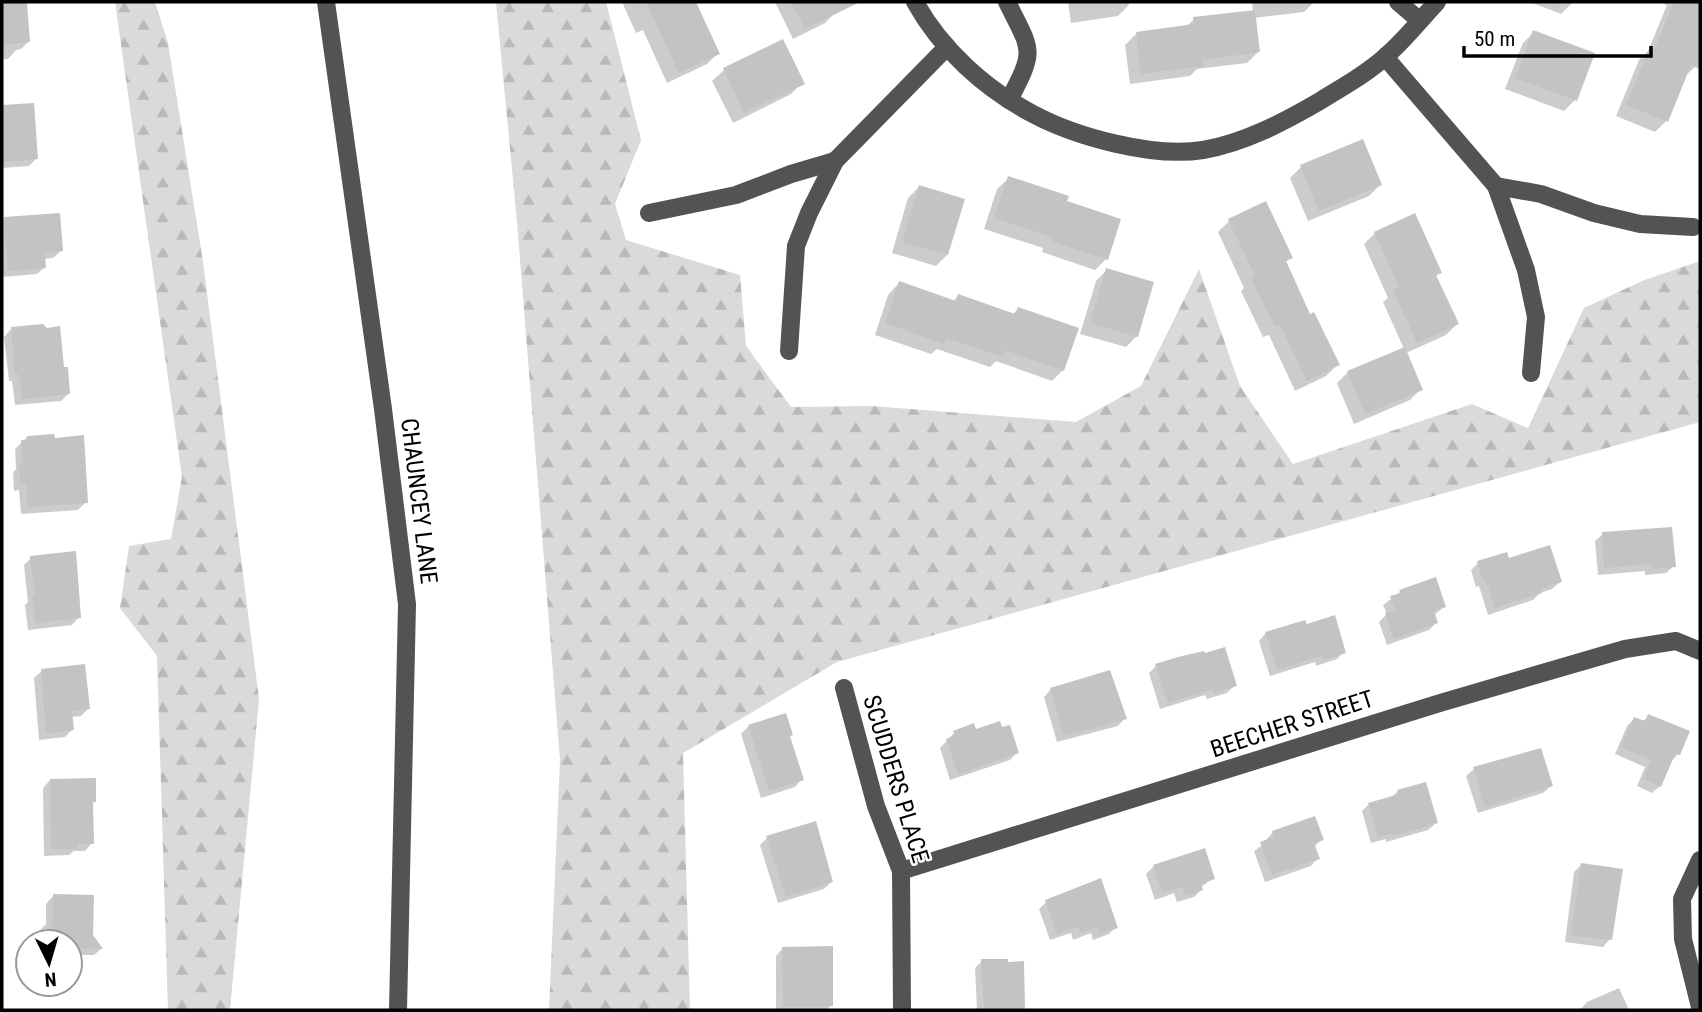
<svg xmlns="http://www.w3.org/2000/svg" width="1702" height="1012" viewBox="0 0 1702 1012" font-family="'Roboto Condensed',sans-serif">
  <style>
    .forest { fill: url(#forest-firs) }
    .shadow { fill: #0003 }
    .building { fill: #c3c3c3 }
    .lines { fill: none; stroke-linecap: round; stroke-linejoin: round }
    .minor { stroke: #535353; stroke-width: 18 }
    .labels { text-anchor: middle; stroke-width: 5; stroke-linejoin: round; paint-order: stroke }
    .street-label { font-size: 24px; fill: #000; stroke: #fff }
  </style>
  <defs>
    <pattern id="forest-firs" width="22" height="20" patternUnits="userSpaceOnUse" patternTransform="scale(1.75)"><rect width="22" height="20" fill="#dadada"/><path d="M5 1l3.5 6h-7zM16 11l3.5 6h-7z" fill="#b9b9b9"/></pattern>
  </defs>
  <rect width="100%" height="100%" fill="#fff"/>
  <!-- forest -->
  <g class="forest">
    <polygon points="115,2 155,2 168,43 203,262 259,699 230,1010 168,1010 157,656 120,608 129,546 171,539 182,477"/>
    <polygon points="496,2 606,2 641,140 615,204 626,240 740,275 746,346 791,407 872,406 1076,422 1141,386 1199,269 1240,386 1293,464 1472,404 1528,428 1584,308 1642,281 1700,261 1700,422 837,662 683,753 690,1010 549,1010 560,760 517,222"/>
  </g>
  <!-- shadow -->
  <g class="shadow">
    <polygon points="2,2 25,2 28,42 21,49 16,50 8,59 2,59"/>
    <polygon points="622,2 694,2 718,53 707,64 667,83 643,30 636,33"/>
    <polygon points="775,2 831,2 836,12 825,23 793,39"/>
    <polygon points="1068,2 1128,2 1129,5 1118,16 1071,23"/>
    <polygon points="1252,2 1314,2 1304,12 1254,18 1259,51 1247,63 1197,69 1190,76 1130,84 1125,45 1137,33 1186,27 1194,19 1253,12"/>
    <polygon points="1530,2 1573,2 1561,14"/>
    <polygon points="1664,2 1700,2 1700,54 1695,67 1683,78 1666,121 1655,132 1616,116 1639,60 1648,51 1667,5 1663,4"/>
    <polygon points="1534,32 1575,100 1564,111 1505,89 1523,43"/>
    <polygon points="782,41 802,83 791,94 733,123 712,81 724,70"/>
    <polygon points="32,105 36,159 29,166 2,168 2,107"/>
    <polygon points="1301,167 1380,185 1369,196 1308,221 1290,178"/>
    <polygon points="1009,178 1065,202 1106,259 1095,270 1042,252 1043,248 984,229 997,189"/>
    <polygon points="919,187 947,255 936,266 892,253 908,198"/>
    <polygon points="5,219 61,251 53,258 44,259 45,267 37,274 2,277 2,222"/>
    <polygon points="1229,221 1291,257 1285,263 1310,316 1337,365 1326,376 1295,391 1269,335 1263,337 1241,291 1244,288 1218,232"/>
    <polygon points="1375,233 1440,272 1435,277 1457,324 1446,335 1406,353 1421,389 1410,400 1354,424 1337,383 1348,372 1404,349 1383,302 1388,298 1364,244"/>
    <polygon points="1107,270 1137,336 1126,347 1080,334 1096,281"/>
    <polygon points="899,283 953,302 958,296 1012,315 1018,309 1063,370 1052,381 996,361 990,367 937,349 931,354 875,335 888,295"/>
    <polygon points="11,329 63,369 69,393 61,401 15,405 12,381 9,381 4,337"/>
    <polygon points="27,437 86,502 78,510 21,514 19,490 14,491 13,473 16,469 15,449"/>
    <polygon points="1603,534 1674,566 1666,573 1645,575 1645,571 1598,575 1595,541"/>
    <polygon points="31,558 79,617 72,625 28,630 25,605 28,602 24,565"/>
    <polygon points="1508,560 1560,582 1552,589 1540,593 1533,600 1488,615 1479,586 1476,587 1471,570 1478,563"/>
    <polygon points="1400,592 1444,607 1434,615 1436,623 1429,630 1387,645 1379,622 1387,614 1383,605"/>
    <polygon points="1266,633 1344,652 1337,659 1316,666 1315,662 1270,676 1259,641"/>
    <polygon points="1156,666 1235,685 1227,693 1207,699 1205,695 1160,709 1149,673"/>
    <polygon points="42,671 88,709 81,716 71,717 72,730 65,737 39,740 34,678"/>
    <polygon points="1051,689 1125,718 1118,726 1057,742 1044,697"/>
    <polygon points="785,715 789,737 802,779 795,787 761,798 741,734 748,727"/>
    <polygon points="1649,716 1678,754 1671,762 1660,786 1652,793 1637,786 1645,767 1615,754 1627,726 1634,719 1642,722"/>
    <polygon points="975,731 1017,753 1010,760 950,780 940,748 954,733"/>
    <polygon points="1474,769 1551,786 1543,793 1478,813 1466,776"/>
    <polygon points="50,780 95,801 91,804 92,843 85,851 74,851 69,855 44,856 43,788"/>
    <polygon points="1398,791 1436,823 1428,830 1386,842 1386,839 1371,843 1362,811 1369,804 1391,798"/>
    <polygon points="1273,832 1322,839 1314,847 1318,858 1311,866 1265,882 1254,851 1267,842 1266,840"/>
    <polygon points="767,838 831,882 824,889 778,903 760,845"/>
    <polygon points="1582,864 1610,939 1603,947 1565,942 1574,872"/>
    <polygon points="1154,866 1213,878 1200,888 1201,890 1194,897 1177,902 1174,893 1155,900 1146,874"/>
    <polygon points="53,896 91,935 101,949 94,955 74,955 70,958 70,942 38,942 39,931 46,924 46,904"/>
    <polygon points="1046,902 1116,927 1109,934 1093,940 1091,933 1073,940 1071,933 1050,940 1039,909"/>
    <polygon points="783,948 831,1006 826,1010 776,1010 776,956"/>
    <polygon points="982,961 1022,963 1023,1010 977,1010 975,968"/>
    <polygon points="1619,988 1629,1010 1580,1010 1587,1002"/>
  </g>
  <!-- building -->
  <g class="building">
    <polygon points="2,2 27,2 30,42 2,45"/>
    <polygon points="646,2 696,2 720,54 679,73"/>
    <polygon points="791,2 860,2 805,29"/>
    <polygon points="1674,2 1700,2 1700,69 1691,65 1668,122 1626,105 1650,47 1655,48"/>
    <polygon points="1255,10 1260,52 1202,60 1203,66 1141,74 1136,32 1194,24 1193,17"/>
    <polygon points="1533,30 1595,53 1577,101 1515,78"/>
    <polygon points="783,39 805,84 744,113 723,68"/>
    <polygon points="34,103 38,159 2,162 2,105"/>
    <polygon points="1363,139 1382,185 1319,211 1300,165"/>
    <polygon points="1008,176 1069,196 1067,201 1121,219 1108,260 1052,241 1053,237 994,218"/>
    <polygon points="919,185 965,199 948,255 902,242"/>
    <polygon points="1266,201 1293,258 1286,261 1310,314 1314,312 1340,365 1307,381 1280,325 1275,327 1251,278 1255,276 1228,219"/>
    <polygon points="60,213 63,251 45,253 46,268 8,271 4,217"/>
    <polygon points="1415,213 1442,273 1436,275 1459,324 1417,343 1393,290 1399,287 1374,232"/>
    <polygon points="1106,268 1154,282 1138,337 1090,323"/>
    <polygon points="899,281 956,301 958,294 1015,314 1018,307 1079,328 1064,371 1005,350 1003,357 946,338 944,344 885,323"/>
    <polygon points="43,324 47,328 60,326 64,367 68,367 70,394 22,399 19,374 15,375 11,327"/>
    <polygon points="1405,347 1423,390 1365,414 1347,371"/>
    <polygon points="54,434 55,438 84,435 88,503 28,507 26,484 21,484 19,464 23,463 21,440 27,440 27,436"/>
    <polygon points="1672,527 1676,567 1652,569 1652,564 1604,568 1602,532"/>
    <polygon points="1550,545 1562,582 1541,589 1542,593 1495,608 1486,580 1483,581 1477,561 1507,552 1509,558"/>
    <polygon points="76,551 81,618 35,623 32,596 35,595 30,556"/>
    <polygon points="1436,577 1446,607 1434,611 1438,623 1394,639 1385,613 1395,610 1390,596 1401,593 1399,590"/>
    <polygon points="1335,615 1346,653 1323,660 1322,656 1277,670 1265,632 1305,620 1307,624"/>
    <polygon points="1225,647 1237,686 1214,693 1213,689 1168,703 1155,664 1178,657 1204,651 1205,653"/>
    <polygon points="85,664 90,709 72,711 74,730 46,734 41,669"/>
    <polygon points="1110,670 1127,719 1064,736 1050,688"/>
    <polygon points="786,713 793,735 790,736 804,780 769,791 748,725"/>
    <polygon points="1648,714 1690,731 1680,755 1675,754 1661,787 1643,779 1651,760 1621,747 1634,717 1645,721"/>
    <polygon points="1000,721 1002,727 1010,725 1019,753 958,774 946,739 955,736 953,731 974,723 976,729"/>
    <polygon points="1541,748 1553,786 1485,807 1473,767"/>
    <polygon points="96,778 96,802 93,802 94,844 78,844 78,849 51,849 50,779"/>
    <polygon points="1426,782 1438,823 1393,836 1393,833 1378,837 1368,803 1399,794 1397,790"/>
    <polygon points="1315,816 1324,840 1314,843 1320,859 1272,875 1260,842 1274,837 1272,831"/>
    <polygon points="816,821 833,882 786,897 766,836"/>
    <polygon points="1205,848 1215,879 1201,884 1203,890 1185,896 1182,887 1162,893 1153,865"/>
    <polygon points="1581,863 1623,869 1612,940 1571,935"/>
    <polygon points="1101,878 1118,928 1100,934 1098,927 1080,933 1078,927 1057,934 1045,900"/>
    <polygon points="53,894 94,895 93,935 103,949 70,948 70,942 52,942"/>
    <polygon points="833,946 833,1006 783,1007 782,947"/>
    <polygon points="981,959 1008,959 1008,962 1024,961 1025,1010 984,1010"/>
  </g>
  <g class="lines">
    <!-- minor -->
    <g class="minor">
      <polyline points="326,2 383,409 407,604 398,1010"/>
      <path d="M915,2c26,47 70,87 118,112 43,23 120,44 170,36 41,-7 81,-28 117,-49 22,-14 47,-27 66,-45 19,-16 34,-36 51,-54"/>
      <path d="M1007,2c25,50 29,47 2,98"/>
      <polyline points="1398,2 1419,20"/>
      <polyline points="1385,57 1496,186 1526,270 1536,317 1531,373"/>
      <polyline points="1496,186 1541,194 1594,213 1640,224 1693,227"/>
      <polyline points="649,213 736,195 791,174 835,161"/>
      <polyline points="789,351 796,246 809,213 835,161 947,47"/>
      <polyline points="844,688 876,806 901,871 902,1010"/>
      <polyline points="1700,860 1682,899 1683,939 1700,1007"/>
      <polyline points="901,871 1440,703 1625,649 1676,641 1700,651"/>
    </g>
  </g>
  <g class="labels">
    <!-- street labels -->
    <g class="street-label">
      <text transform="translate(419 501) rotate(83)" y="8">CHAUNCEY LANE</text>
      <text transform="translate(1292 724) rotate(-18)" y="8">BEECHER STREET</text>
      <text transform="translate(896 779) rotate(73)" y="8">SCUDDERS PLACE</text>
    </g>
  </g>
  <!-- border -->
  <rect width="1702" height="1012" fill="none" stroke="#000000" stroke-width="7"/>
  <!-- north arrow -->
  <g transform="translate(49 963) rotate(175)"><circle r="33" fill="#ffffff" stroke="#999999" stroke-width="2"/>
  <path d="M0-5L12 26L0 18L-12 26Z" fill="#000000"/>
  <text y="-10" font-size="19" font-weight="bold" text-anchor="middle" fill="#000000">N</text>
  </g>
  <!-- scale -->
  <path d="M1464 46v10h187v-10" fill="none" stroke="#000000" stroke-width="3.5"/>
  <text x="1474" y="46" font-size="21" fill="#000000" stroke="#ffffff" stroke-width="5" paint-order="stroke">50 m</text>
</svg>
